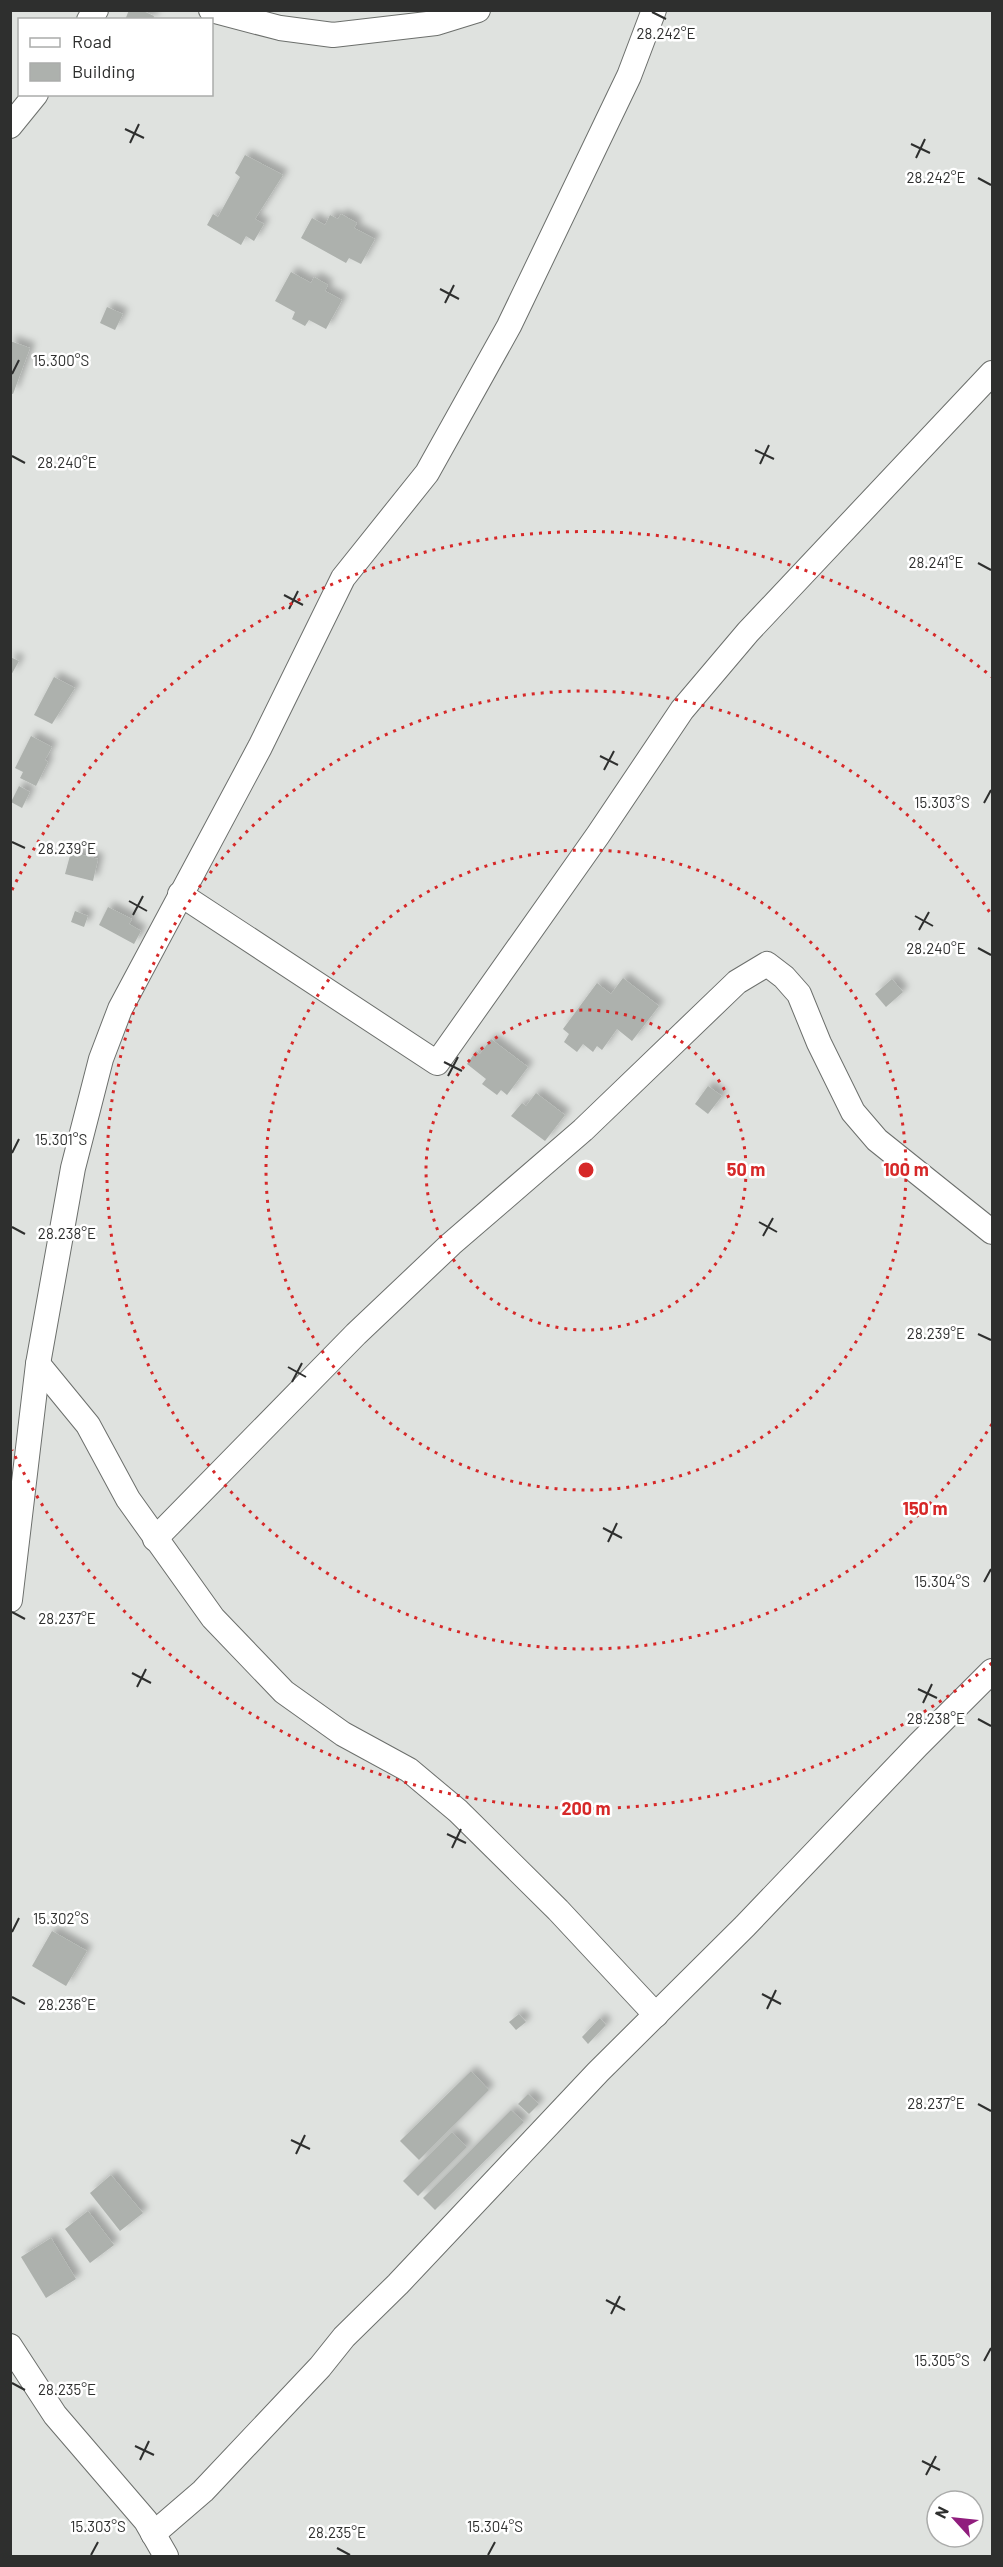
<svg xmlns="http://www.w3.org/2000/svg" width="1003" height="2567" viewBox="0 0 1003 2567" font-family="Barlow,sans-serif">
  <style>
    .building { fill: #adb1ad; filter: url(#shadow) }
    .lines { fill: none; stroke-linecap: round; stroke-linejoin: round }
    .minor-casing { stroke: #6c6f6c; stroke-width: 26 }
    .minor { stroke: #fff; stroke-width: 24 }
    .ticks { fill: none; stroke: #2e2f2e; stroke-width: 2 }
    .ring { fill: none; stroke: #d62828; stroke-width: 3; stroke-dasharray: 3 6 }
    .ticks-label { font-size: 15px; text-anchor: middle; fill: #2e2f2e; stroke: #fff; stroke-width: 5; stroke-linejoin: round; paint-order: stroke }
    .centre { fill: #d62828; stroke: #fff; stroke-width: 3 }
    .ring-label { font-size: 18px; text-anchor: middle; font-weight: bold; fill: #d62828; stroke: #fff; stroke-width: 5; stroke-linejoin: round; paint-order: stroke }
  </style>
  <defs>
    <filter id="shadow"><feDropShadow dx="5.5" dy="-5.5" stdDeviation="3" flood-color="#0004"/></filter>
  </defs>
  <rect width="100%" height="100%" fill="#dfe2df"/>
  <!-- building -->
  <g class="building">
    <polygon points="129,10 141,10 154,16 153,20 125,20"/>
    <polygon points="245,155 283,175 255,219 264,224 254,241 246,236 241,245 207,225 213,214 218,217 240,177 235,173"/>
    <polygon points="341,214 357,223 354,228 375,239 361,264 349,258 346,263 301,238 312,218 325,225 330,215 338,219"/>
    <polygon points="291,272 311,283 314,277 328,285 325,291 342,300 326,329 309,320 305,326 292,319 295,312 275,301"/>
    <polygon points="107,307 123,314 115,330 100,323"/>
    <polygon points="10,341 30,348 13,394 10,393"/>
    <polygon points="10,657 19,661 10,677"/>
    <polygon points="54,677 75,688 52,724 34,715"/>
    <polygon points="31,736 52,747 45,760 48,762 36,786 20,778 23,772 15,768"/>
    <polygon points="19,786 30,792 22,808 11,802"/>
    <polygon points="71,852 98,859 93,881 65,874"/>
    <polygon points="108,907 132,919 129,924 141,931 134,944 99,925"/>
    <polygon points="75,911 88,916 84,927 71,922"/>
    <polygon points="623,978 659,1006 632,1041 617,1029 602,1050 597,1046 593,1052 583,1044 577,1052 564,1042 569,1034 563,1029 597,983 611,994"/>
    <polygon points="892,979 903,992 886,1007 875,994"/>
    <polygon points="491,1039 528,1067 507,1095 501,1090 497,1095 482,1084 486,1079 467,1064 476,1051 480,1054"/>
    <polygon points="708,1086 722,1096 708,1114 695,1104"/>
    <polygon points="536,1093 565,1115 545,1141 511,1116 522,1103 526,1106"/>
    <polygon points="52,1931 87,1951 66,1986 32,1966"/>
    <polygon points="519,2014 526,2022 516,2030 509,2022"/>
    <polygon points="600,2018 606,2025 588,2044 582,2037"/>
    <polygon points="471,2071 489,2090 419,2160 400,2141"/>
    <polygon points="528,2094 539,2104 529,2114 518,2104"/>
    <polygon points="511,2110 524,2122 435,2210 423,2198"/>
    <polygon points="452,2132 467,2147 418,2196 403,2181"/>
    <polygon points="111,2175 143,2213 120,2231 90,2193"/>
    <polygon points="88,2211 114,2245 90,2263 65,2229"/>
    <polygon points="51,2238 76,2279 46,2298 21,2257"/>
  </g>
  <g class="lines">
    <!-- minor casing -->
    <g class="minor-casing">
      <g id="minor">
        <polyline points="211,10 280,28 333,35 436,23 478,10"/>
        <polyline points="89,20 96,10"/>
        <polyline points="10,126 36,94"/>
        <polyline points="180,894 437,1063 598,835 682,710 748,632 992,373"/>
        <polyline points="38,1364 88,1425 128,1499 213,1618 284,1692 343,1734 409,1770 458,1811 558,1910 656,2015"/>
        <polyline points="155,1539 356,1334 451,1244 583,1130 737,982 767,964 784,977 799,994 819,1043 853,1112 877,1140 992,1232"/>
        <polyline points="10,1600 38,1364 73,1168 101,1059 120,1009 260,747 343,578 427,473 509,326 629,76 654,10"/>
        <polyline points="10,2346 55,2415 146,2521 166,2556"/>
        <polyline points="153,2534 203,2491 320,2367 344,2337 398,2284 598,2072 745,1926 918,1745 992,1671"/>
      </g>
    </g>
    <!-- minor -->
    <use href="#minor" class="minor"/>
  </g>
  <!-- ticks -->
  <path class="ticks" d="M652,12l14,7M125,129l19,9M130,143l9,-19M911,144l19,9M916,158l9,-19M978,178l13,7M440,289l19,10M445,303l9,-18M12,374l7,-14M755,450l19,9M12,456l13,7M760,464l9,-19M978,563l13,7M284,595l19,10M289,609l9,-18M600,756l18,9M604,770l10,-19M984,803l7,-13M12,842l13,6M129,901l18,10M133,915l10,-19M915,916l18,10M919,930l10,-18M978,948l13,7M444,1062l18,9M448,1076l10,-19M12,1153l7,-14M759,1222l18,10M12,1227l13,7M763,1236l10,-18M978,1334l13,6M288,1367l18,10M292,1382l10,-19M603,1528l19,10M608,1542l9,-19M984,1582l7,-13M12,1612l13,7M132,1673l19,10M137,1687l9,-18M918,1689l19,9M923,1703l9,-19M978,1719l13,7M447,1834l19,9M452,1848l9,-19M12,1932l7,-14M762,1994l19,10M12,1997l13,7M767,2009l9,-19M978,2104l13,7M291,2140l19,9M296,2154l9,-19M606,2300l19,10M611,2314l9,-18M984,2361l7,-13M12,2383l13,7M135,2446l19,9M140,2460l9,-19M922,2461l18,9M926,2475l10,-19M337,2548l13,7M91,2555l7,-13M488,2555l7,-13"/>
  <!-- distance rings -->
  <g class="ring">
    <circle cx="586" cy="1170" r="160"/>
    <circle cx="586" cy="1170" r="320"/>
    <path d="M992 1424A479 479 0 1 1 992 916"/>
    <path d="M992 1663A639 639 0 0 1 12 1450M12 890A639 639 0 0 1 992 677"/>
  </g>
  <g class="ticks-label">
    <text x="666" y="39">28.242°E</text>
    <text x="936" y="183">28.242°E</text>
    <text x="61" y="366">15.300°S</text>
    <text x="67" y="468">28.240°E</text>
    <text x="936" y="568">28.241°E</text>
    <text x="942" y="808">15.303°S</text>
    <text x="67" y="854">28.239°E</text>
    <text x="936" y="954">28.240°E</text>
    <text x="61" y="1145">15.301°S</text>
    <text x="67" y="1239">28.238°E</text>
    <text x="936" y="1339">28.239°E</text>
    <text x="942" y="1587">15.304°S</text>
    <text x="67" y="1624">28.237°E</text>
    <text x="936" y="1724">28.238°E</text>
    <text x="61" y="1924">15.302°S</text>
    <text x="67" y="2010">28.236°E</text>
    <text x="936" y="2109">28.237°E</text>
    <text x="942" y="2366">15.305°S</text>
    <text x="67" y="2395">28.235°E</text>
    <text x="98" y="2532">15.303°S</text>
    <text x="495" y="2532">15.304°S</text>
    <text x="337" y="2538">28.235°E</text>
  </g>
  <circle cx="586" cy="1170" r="9" class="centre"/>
  <g class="ring-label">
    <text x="746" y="1176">50 m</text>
    <text x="906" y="1176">100 m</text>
    <text x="925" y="1515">150 m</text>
    <text x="586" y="1815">200 m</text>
  </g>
  <!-- border -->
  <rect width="1003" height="2567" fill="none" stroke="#2e2f2e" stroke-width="24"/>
  <!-- legend -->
  <rect x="18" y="18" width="195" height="78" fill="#ffffff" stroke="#abacab" stroke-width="1.5"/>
  <rect x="30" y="38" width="30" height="9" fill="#ffffff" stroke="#abacab" stroke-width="1.5"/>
  <text x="72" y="48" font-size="18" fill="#2e2f2e">Road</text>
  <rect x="30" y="63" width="30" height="18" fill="#adb1ad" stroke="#abacab" stroke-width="1.5"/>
  <text x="72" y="78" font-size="18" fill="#2e2f2e">Building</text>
  <!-- north arrow -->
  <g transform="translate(955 2519) rotate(297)"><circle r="28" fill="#ffffff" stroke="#abacab" stroke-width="1.5"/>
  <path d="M0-4.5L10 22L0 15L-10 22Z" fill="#901d7d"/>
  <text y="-9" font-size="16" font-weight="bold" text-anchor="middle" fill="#2e2f2e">N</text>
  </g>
</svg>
